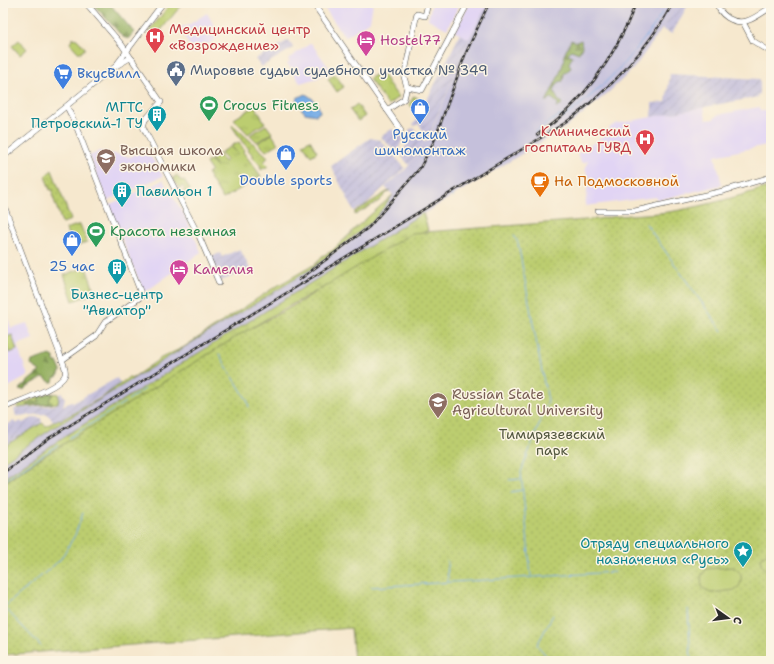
<svg xmlns="http://www.w3.org/2000/svg" width="774" height="664" viewBox="0 0 774 664" font-family="'Shantell Sans',sans-serif">
  <style>
    .built { fill: #e1d4f4 }
    .industrial { fill: url(#industrial-furrows) }
    .railway { fill: #c5c0db }
    .grass { fill: url(#grass-tufts); stroke: #747c4e }
    .forest { fill: url(#forest-firs); stroke: #606e46 }
    .park { fill: url(#park-dots); stroke: #747c4e }
    .garden { fill: #bccd70; stroke: #747c4e }
    .water { fill: #79aee6; stroke: #526c88 }
    .lines { fill: none; stroke-linecap: round; stroke-linejoin: round }
    .stream { stroke: #79aee6; stroke-width: 1 }
    .minor-casing { stroke: #494743; stroke-width: 6 }
    .minor { stroke: #fff; stroke-width: 5 }
    .rail-casing { stroke: #2b2b2b; stroke-width: 2.5 }
    .rail { stroke: #fcf5e5; stroke-width: 1; stroke-dasharray: 3; stroke-linecap: butt }
    .labels { text-anchor: middle; stroke-width: 3; stroke-linejoin: round; paint-order: stroke }
    .health-label { font-size: 14px; fill: #be3a42; stroke: #fcf5e5; text-anchor: start }
    .hotel-label { font-size: 14px; fill: #b23c85; stroke: #fcf5e5; text-anchor: start }
    .service-label { font-size: 14px; fill: #4e5e75; stroke: #fcf5e5; text-anchor: start }
    .shop-label { font-size: 14px; fill: #366cbe; stroke: #fcf5e5 }
    .leisure-label { font-size: 14px; fill: #27864d; stroke: #fcf5e5; text-anchor: start }
    .culture-label { font-size: 14px; fill: #0d838f; stroke: #fcf5e5; text-anchor: end }
    .education-label { font-size: 14px; fill: #785e54; stroke: #fcf5e5; text-anchor: start }
    .food-label { font-size: 14px; fill: #c56008; stroke: #fcf5e5; text-anchor: start }
    .park-label { font-size: 14px; fill: #4f543c; stroke: #fcf5e5 }
  </style>
  <defs>
    <pattern id="industrial-furrows" width="10" height="10" patternUnits="userSpaceOnUse"><rect width="10" height="10" fill="#c5c0db"/><path d="M-1 1l2-2M0 10L10 0M9 11l2-2" fill="none" stroke="#a9a5bc"/></pattern>
    <pattern id="grass-tufts" width="24" height="20" patternUnits="userSpaceOnUse"><rect width="24" height="20" fill="#bccd70"/><path d="M3 7l-1-3M5 7V3M7 7l1-3M15 17l-1-3M17 17v-4M19 17l1-3" fill="none" stroke="#a2b061"/></pattern>
    <pattern id="forest-firs" width="22" height="20" patternUnits="userSpaceOnUse"><rect width="22" height="20" fill="#95b062"/><path d="M5 1l3.5 6h-7zM16 11l3.5 6h-7z" fill="#7a8f51"/></pattern>
    <pattern id="park-dots" width="8" height="8" patternUnits="userSpaceOnUse"><rect width="8" height="8" fill="#bccd70"/><path d="M2 2h.1M6 6h.1" fill="none" stroke="#a2b061" stroke-width="1.8" stroke-linecap="round"/></pattern>
  </defs>
  <rect width="100%" height="100%" fill="#fcf5e5"/>
  <filter id="ink" filterUnits="userSpaceOnUse"><feTurbulence type="fractalNoise" baseFrequency=".025" numOctaves="2"/><feDisplacementMap in="SourceGraphic" scale="8" xChannelSelector="R" yChannelSelector="G"/><feConvolveMatrix kernelMatrix="1 2 1 2 8 2 1 2 1" color-interpolation-filters="sRGB"/></filter>
  <filter id="wash" filterUnits="userSpaceOnUse"><feTurbulence type="fractalNoise" baseFrequency=".012" numOctaves="4" result="noise"/><feDisplacementMap in="SourceGraphic" scale="16" xChannelSelector="R" yChannelSelector="G"/><feGaussianBlur stdDeviation="0.9" result="paint"/><feColorMatrix in="noise" values="0 0 0 0 0 0 0 0 0 0 0 0 0 0 0 0 0 1.4 0 .05"/><feComposite in="paint" operator="in"/></filter>
  <g filter="url(#wash)">
    <rect width="100%" height="100%" fill="#f6e8ce"/>
    <!-- built -->
    <g class="built">
      <polygon points="321,3 373,3 370,21 345,37"/>
      <polygon points="432,3 460,3 447,29 428,19"/>
      <polygon points="470,3 488,3 469,39 455,32"/>
      <polygon points="207,13 220,36 194,54 179,27 187,26"/>
      <polygon points="311,43 330,69 318,78 300,83 287,63 290,62 288,59"/>
      <polygon points="704,107 706,120 714,119 717,115 759,107 760,111 771,111 771,144 715,156 722,185 657,200 656,197 585,206 589,178 585,169 588,161 582,163 577,154 602,137 601,136 610,130 609,128 615,124"/>
      <polygon points="146,149 163,176 107,201 89,156 100,151 130,157"/>
      <polygon points="163,180 185,216 201,252 144,293 108,205 154,185"/>
      <polygon points="6,312 11,328 27,323 33,339 17,345 28,376 3,390 3,313"/>
    </g>
    <!-- industrial -->
    <g class="industrial">
      <polygon points="677,3 689,3 672,34 662,29"/>
      <polygon points="460,34 469,39 428,138 419,124 414,126 413,124 417,120"/>
      <polygon points="289,40 293,48 261,67 255,59"/>
      <polygon points="670,74 760,79 760,94 757,95 758,97 652,117 652,103 666,102"/>
      <polygon points="414,128 425,142 420,147 422,150 409,165 402,157 409,136 407,135 410,129"/>
      <polygon points="392,129 397,133 400,132 404,136 397,152 380,137"/>
      <polygon points="370,138 380,140 405,168 364,206 354,211 331,166"/>
      <polygon points="240,249 250,269 221,281 211,257 220,253 222,257"/>
      <polygon points="117,378 121,385 60,421 59,419 53,422 50,417 46,414 16,416 14,409 55,405 58,403 58,395 62,393 65,398 63,406 72,401 73,403"/>
      <polygon points="35,417 41,418 42,423 3,447 3,427 14,421 16,424 21,421 22,423"/>
    </g>
    <!-- railway -->
    <polygon class="railway" points="488,3 677,3 662,29 634,68 609,92 569,125 268,309 62,438 3,479 3,462 8,458 50,430 313,268 354,238 393,195 385,187 405,170 422,150 420,148 429,137 469,39"/>
    <!-- grass -->
    <g class="grass">
      <polygon points="171,3 183,3 157,35 150,30"/>
      <polygon points="380,71 398,97 388,105 369,79"/>
      <polygon points="255,106 265,123 248,134 234,119"/>
      <polygon points="266,125 272,133 257,142 250,135"/>
      <polygon points="272,134 278,144 266,151 258,143"/>
      <polygon points="239,142 244,150 243,152 261,176 223,199 207,173 211,171 206,163 210,160 217,167 211,159 219,154 224,162 227,160 220,153 230,147 238,154 231,146"/>
      <polygon points="177,175 181,181 184,180 190,190 182,194 181,193 185,190 183,186 179,188 173,178"/>
      <polygon points="390,190 379,201 355,215 355,212"/>
      <polygon points="393,195 373,221 313,268 50,430 3,462 3,447 42,423 46,426 59,419 61,420 103,397 129,377 131,379 161,358 184,347 272,289 317,263 322,256 332,251 352,232 352,231"/>
      <polygon points="423,213 428,230 271,316 33,463 5,482 3,479 62,438"/>
      <polygon points="80,224 87,242 72,247 66,229"/>
      <polygon points="86,267 95,293 73,301 64,275"/>
      <polygon points="50,393 58,394 59,396 58,403 17,408 18,405"/>
    </g>
    <!-- forest -->
    <g class="forest">
      <polygon points="92,3 109,3 134,32 128,39 123,37"/>
      <polygon points="571,40 576,42 581,40 582,47 579,53 571,50 568,54 573,56 569,63 571,68 564,74 563,81 559,82 554,90 558,100 563,103 557,108 558,103 551,98 546,102 559,75 565,58 563,57"/>
      <polygon points="50,355 54,357 54,362 57,362 61,371 58,376 54,378 53,382 50,382 44,377 28,386 23,390 19,389 40,371 31,365 32,361"/>
      <polygon points="48,393 53,394 49,400 53,403 51,404 26,405 31,402 39,402 38,396 44,396"/>
    </g>
    <!-- park -->
    <g class="park">
      <polygon points="335,74 344,87 337,92 328,79"/>
      <polygon points="414,96 423,101 419,110 409,105"/>
      <polygon points="357,104 365,116 358,121 350,110"/>
      <polygon points="233,125 268,157 264,162 268,166 261,170 260,165 252,157 254,156 248,150 249,149 243,143 232,126"/>
      <polygon points="52,170 71,220 62,223 52,194 53,193 52,189 50,190 45,176"/>
      <path d="M771,186v475h-417l-3,-33 -348,27v-171l30,-21 211,-131 49,-26 119,-73 186,-14c26,-5 52,-4 77,-8 33,-6 65,-15 96,-25z"/>
    </g>
    <!-- garden -->
    <g class="garden">
      <polygon points="73,38 77,39 85,48 81,53 78,52 70,43"/>
      <polygon points="19,40 27,49 20,55 12,46"/>
      <polygon points="310,140 317,152 311,156 303,144"/>
      <polygon points="12,335 17,350 9,353 4,338"/>
      <polygon points="766,554 771,554 771,576 761,564 761,558"/>
      <path d="M732,567c11,4 12,15 4,23l-26,3 -8,-6 -1,-10 5,-8z"/>
    </g>
    <!-- water -->
    <path class="water" d="M305,94c7,3 14,10 15,18l-4,3 -11,-2 -9,-11 1,-4z"/>
    <g class="lines">
      <!-- stream -->
      <g class="stream">
        <path d="M561,117l4,-1c40,-29 71,-62 98,-104"/>
        <polyline points="535,132 560,115"/>
        <polyline points="418,155 419,156"/>
        <polyline points="421,157 422,159"/>
        <polyline points="445,185 446,186"/>
        <polyline points="451,194 452,197"/>
        <polyline points="646,224 722,331"/>
        <polyline points="514,235 518,243 545,388"/>
        <polyline points="219,354 247,400 249,407"/>
        <polyline points="128,400 145,389"/>
        <polyline points="69,438 125,402"/>
        <polyline points="5,480 58,445"/>
        <polyline points="509,480 521,479"/>
        <polyline points="3,482 4,481"/>
        <polyline points="511,492 522,490"/>
        <polyline points="447,561 448,582"/>
        <polyline points="531,576 521,472 548,401 546,390"/>
        <polyline points="371,587 615,572"/>
        <polyline points="4,607 41,646"/>
        <polyline points="3,608 60,560 75,535 83,513"/>
        <polyline points="688,609 691,661"/>
        <polyline points="551,661 537,645 553,615"/>
      </g>
    </g>
  </g>
  <g filter="url(#ink)">
    <g class="lines">
      <!-- minor casing -->
      <g class="minor-casing">
        <g id="minor">
          <polyline points="86,3 122,45 161,102 145,120 143,127 199,236 219,283"/>
          <polyline points="313,3 401,130"/>
          <path d="M717,3c1,7 5,11 11,15 16,10 29,-2 43,-11"/>
          <polyline points="743,22 753,41 771,52"/>
          <polyline points="117,64 163,3"/>
          <polyline points="407,87 422,90 468,3"/>
          <polyline points="407,87 404,77 416,18 417,14 425,16 428,3"/>
          <polyline points="387,110 404,99 407,87"/>
          <polyline points="3,157 116,66 130,58 133,60"/>
          <path d="M3,203l61,162c1,3 2,7 1,10 -5,13 -49,27 -62,33"/>
          <polyline points="598,211 635,211 723,191 771,177"/>
          <polyline points="62,360 96,336 105,322 142,296 75,123 67,107"/>
        </g>
      </g>
      <!-- minor -->
      <use href="#minor" class="minor"/>
      <!-- rail casing -->
      <g class="rail-casing">
        <g id="rail">
          <path d="M537,135c47,-32 79,-80 99,-132"/>
          <polyline points="299,280 369,227 420,168 435,139 465,55 489,3"/>
          <path d="M3,473l46,-35 516,-315c45,-33 81,-71 108,-120"/>
        </g>
      </g>
      <!-- rail -->
      <use href="#rail" class="rail"/>
    </g>
  </g>
  <!-- icons -->
  <defs>
    <g id="hospital-pin" transform="scale(1)"><path d="M0 17L-7.5 6A9.5 9.5 0 1 1 7.5 6Z" fill="#e0444e" stroke="#fcf5e5"/><path d="M-5-5h3v3.5h4V-5h3V5h-3V1.5h-4V5h-3Z" fill="#fff"/></g>
    <g id="hotel-pin" transform="scale(1)"><path d="M0 17L-7.5 6A9.5 9.5 0 1 1 7.5 6Z" fill="#d1479c" stroke="#fcf5e5"/><path d="M-6-4.5h1.5V1H6V5H4.5V3h-9V5H-6ZM-4 0a1.8 1.8 0 1 1 3.6 0ZM.5 0V-2.5h3Q6-2.5 6 0Z" fill="#fff"/></g>
    <g id="civic-pin" transform="scale(1)"><path d="M0 17L-7.5 6A9.5 9.5 0 1 1 7.5 6Z" fill="#5c6f8a" stroke="#fcf5e5"/><path d="M-.6-6.5H3V-4.5H.6V-3L4-1V1h2V6H-6V1h2V-1L-.6-3ZM-1.2 2.5V6h2.4V2.5Z" fill="#fff"/></g>
    <g id="supermarket-pin" transform="scale(1)"><path d="M0 17L-7.5 6A9.5 9.5 0 1 1 7.5 6Z" fill="#3f7fe0" stroke="#fcf5e5"/><path d="M-6-5.5h2.5l.6 2H6L4.5 2H-2.5L-4.4-4H-6ZM-1.5 3.2a1.3 1.3 0 1 0 .1 0ZM3 3.2a1.3 1.3 0 1 0 .1 0Z" fill="#fff"/></g>
    <g id="stadium-pin" transform="scale(1)"><path d="M0 17L-7.5 6A9.5 9.5 0 1 1 7.5 6Z" fill="#2e9e5b" stroke="#fcf5e5"/><path d="M0-5a6.5 5 0 1 0 0 10a6.5 5 0 1 0 0-10ZM-3.5-1.8h7v3.6h-7Z" fill="#fff"/></g>
    <g id="shop-pin" transform="scale(1)"><path d="M0 17L-7.5 6A9.5 9.5 0 1 1 7.5 6Z" fill="#3f7fe0" stroke="#fcf5e5"/><path d="M-5-2.5h2.3a2.7 3.5 0 0 1 5.4 0H5L5.5 6h-11ZM-1.5-2.5h3a1.5 2.3 0 0 0-3 0Z" fill="#fff"/></g>
    <g id="building-pin" transform="scale(1)"><path d="M0 17L-7.5 6A9.5 9.5 0 1 1 7.5 6Z" fill="#0f9aa8" stroke="#fcf5e5"/><path d="M-4-6H4V6H1V3H-1V6H-4ZM-2.5-4.3h1.7v1.8h-1.7ZM.8-4.3h1.7v1.8H.8ZM-2.5-1h1.7V.8h-1.7ZM.8-1h1.7V.8H.8Z" fill="#fff"/></g>
    <g id="university-pin" transform="scale(1)"><path d="M0 17L-7.5 6A9.5 9.5 0 1 1 7.5 6Z" fill="#8d6e63" stroke="#fcf5e5"/><path d="M0-5L7-2L0 1L-7-2ZM-4 1L0 2.5L4 1V4Q0 6-4 4Z" fill="#fff"/></g>
    <g id="cafe-pin" transform="scale(1)"><path d="M0 17L-7.5 6A9.5 9.5 0 1 1 7.5 6Z" fill="#e8710a" stroke="#fcf5e5"/><path d="M-5.5-4.5H6V0H3Q3 3.5 0 3.5H-2.5Q-5.5 3.5-5.5 0ZM3-3.2v2h1.7v-2ZM-6 4.5H4V6H-6Z" fill="#fff"/></g>
    <g id="sight-pin" transform="scale(1)"><path d="M0 17L-7.5 6A9.5 9.5 0 1 1 7.5 6Z" fill="#0f9aa8" stroke="#fcf5e5"/><path d="M0-6L1.8-2.2L6-1.7L2.9 1.2L3.7 5.4L0 3.3L-3.7 5.4L-2.9 1.2L-6-1.7L-1.8-2.2Z" fill="#fff"/></g>
  </defs>
  <g fill-rule="evenodd">
    <use href="#hospital-pin" x="155" y="37"/>
    <use href="#hotel-pin" x="366" y="40"/>
    <use href="#civic-pin" x="176" y="70"/>
    <use href="#supermarket-pin" x="63" y="73"/>
    <use href="#stadium-pin" x="209" y="105"/>
    <use href="#shop-pin" x="420" y="108"/>
    <use href="#building-pin" x="157" y="115"/>
    <use href="#hospital-pin" x="645" y="139"/>
    <use href="#shop-pin" x="286" y="154"/>
    <use href="#university-pin" x="106" y="158"/>
    <use href="#cafe-pin" x="540" y="181"/>
    <use href="#building-pin" x="122" y="191"/>
    <use href="#stadium-pin" x="96" y="231"/>
    <use href="#shop-pin" x="72" y="240"/>
    <use href="#building-pin" x="117" y="268"/>
    <use href="#hotel-pin" x="179" y="269"/>
    <use href="#university-pin" x="438" y="402"/>
    <use href="#sight-pin" x="743" y="551"/>
  </g>
  <g class="labels">
    <!-- health labels -->
    <g class="health-label">
      <text x="169" y="34">Медицинский центр<tspan x="169" dy="16">«Возрождение»</tspan></text>
      <text x="631" y="136" text-anchor="end">Клинический<tspan x="631" dy="16">госпиталь ГУВД</tspan></text>
    </g>
    <!-- hotel labels -->
    <g class="hotel-label">
      <text x="380" y="45">Hostel77</text>
      <text x="193" y="274">Камелия</text>
    </g>
    <!-- service labels -->
    <g class="service-label">
      <text x="190" y="75">Мировые судьи судебного участка № 349</text>
    </g>
    <!-- shop labels -->
    <g class="shop-label">
      <text x="77" y="78" text-anchor="start">ВкусВилл</text>
      <text x="420" y="139">Русский<tspan x="420" dy="16">шиномонтаж</tspan></text>
      <text x="286" y="185">Double sports</text>
      <text x="72" y="271">25 час</text>
    </g>
    <!-- leisure labels -->
    <g class="leisure-label">
      <text x="223" y="110">Crocus Fitness</text>
      <text x="110" y="236">Красота неземная</text>
    </g>
    <!-- culture labels -->
    <g class="culture-label">
      <text x="143" y="112">МГТС<tspan x="143" dy="16">Петровский-1 ТУ</tspan></text>
      <text x="136" y="196" text-anchor="start">Павильон 1</text>
      <text x="117" y="299" text-anchor="middle">Бизнес-центр<tspan x="117" dy="16">"Авиатор"</tspan></text>
      <text x="729" y="548">Отряду специального<tspan x="729" dy="16">назначения «Русь»</tspan></text>
    </g>
    <!-- education labels -->
    <g class="education-label">
      <text x="120" y="155">Высшая школа<tspan x="120" dy="16">экономики</tspan></text>
      <text x="452" y="399">Russian State<tspan x="452" dy="16">Agricultural University</tspan></text>
    </g>
    <!-- food labels -->
    <g class="food-label">
      <text x="554" y="186">На Подмосковной</text>
    </g>
    <!-- park labels -->
    <g class="park-label">
      <text x="552" y="439">Тимирязевский<tspan x="552" dy="16">парк</tspan></text>
    </g>
  </g>
  <!-- margin -->
  <rect width="774" height="664" fill="none" stroke="#fcf5e5" stroke-width="16"/>
  <!-- north arrow -->
  <g transform="translate(728 618) rotate(104)" stroke="#fcf5e5" stroke-width="3" paint-order="stroke">
  <path d="M0-3L7 15L0 10L-7 15Z" fill="#2b2b2b"/>
  <text y="-6" font-size="11" font-weight="bold" text-anchor="middle" fill="#2b2b2b">С</text>
  </g>
</svg>
